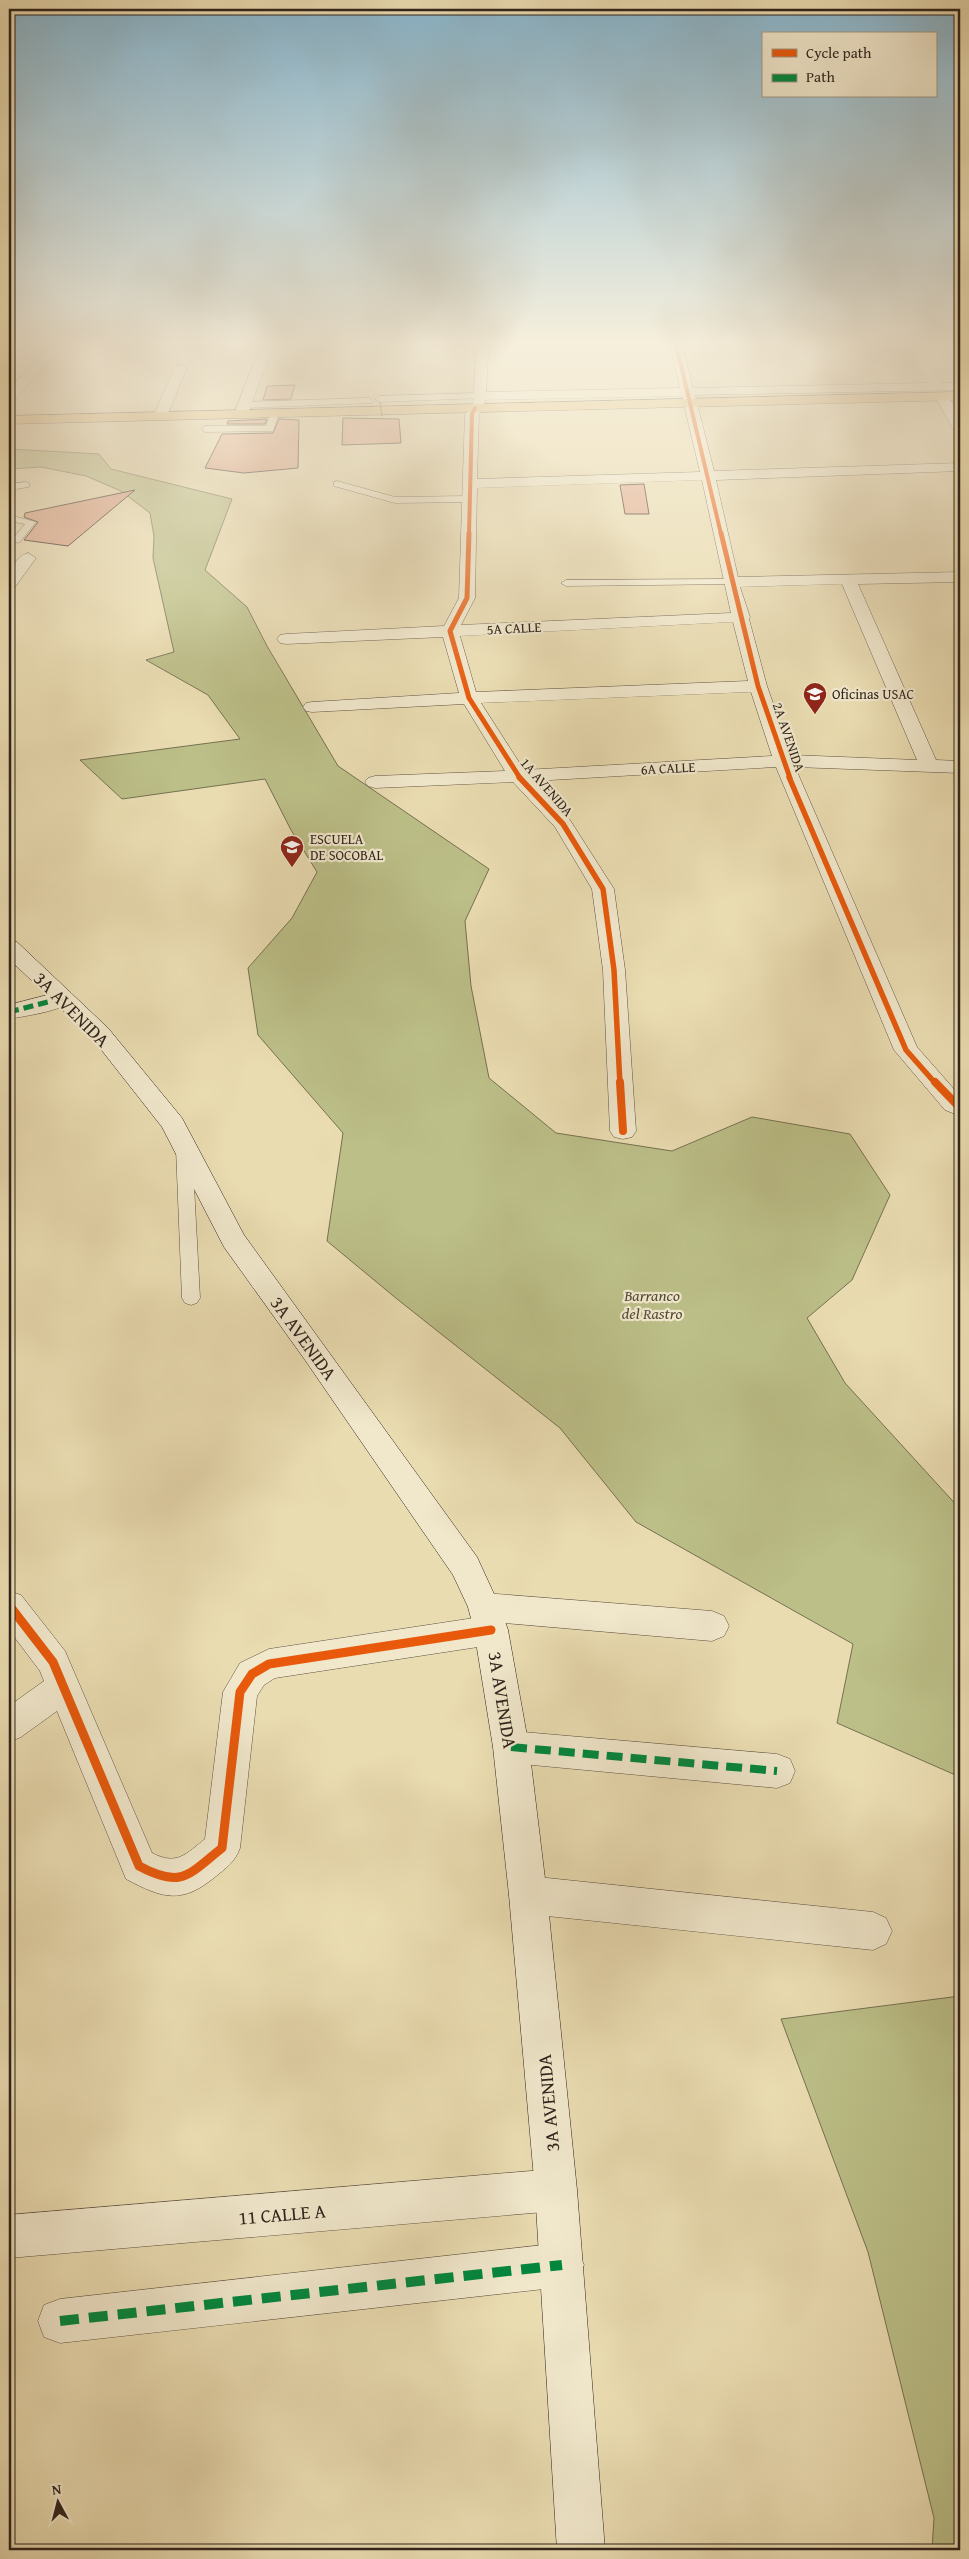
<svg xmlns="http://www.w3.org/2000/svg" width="969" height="2559" viewBox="0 0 969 2559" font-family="'Gentium Book Plus',serif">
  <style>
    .green { fill: #bcbf88; stroke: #767152 }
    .building { fill: #e1a68a; stroke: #2f231d }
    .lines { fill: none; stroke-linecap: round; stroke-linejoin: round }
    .service-casing { stroke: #5e5142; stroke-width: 1 }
    .minor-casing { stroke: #5e5142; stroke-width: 1 }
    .secondary-casing { stroke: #2f231d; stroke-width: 1 }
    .primary-casing { stroke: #2f231d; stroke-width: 1 }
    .service { fill: #f1e8cc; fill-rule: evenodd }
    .minor { fill: #f1e8cc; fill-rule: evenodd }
    .secondary { fill: #f1e8cc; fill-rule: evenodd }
    .primary { fill: #e5be78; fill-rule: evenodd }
    .path-bridge { stroke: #2f231d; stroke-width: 1; stroke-dasharray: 2 1; stroke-linecap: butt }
    .quiet-far2 { stroke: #00873e; stroke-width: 5; stroke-dasharray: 10 5; stroke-linecap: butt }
    .quiet-far1 { stroke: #00873e; stroke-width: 8; stroke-dasharray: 16 8; stroke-linecap: butt }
    .quiet { stroke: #00873e; stroke-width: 10; stroke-dasharray: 19 10; stroke-linecap: butt }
    .cycleway-far4-casing { stroke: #f1e8cc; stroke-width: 5 }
    .cycleway-far3-casing { stroke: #f1e8cc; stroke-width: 7 }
    .cycleway-far2-casing { stroke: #f1e8cc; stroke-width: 8 }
    .cycleway-far1-casing { stroke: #f1e8cc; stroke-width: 11 }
    .cycleway-casing { stroke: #f1e8cc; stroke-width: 12 }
    .cycleway-far4 { stroke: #e8590c; stroke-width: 4 }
    .cycleway-far3 { stroke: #e8590c; stroke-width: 5 }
    .cycleway-far2 { stroke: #e8590c; stroke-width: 5.5 }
    .cycleway-far1 { stroke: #e8590c; stroke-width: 8 }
    .cycleway { stroke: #e8590c; stroke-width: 9 }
    .labels { text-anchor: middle; stroke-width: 4.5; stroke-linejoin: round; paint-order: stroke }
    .far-street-label { font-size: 14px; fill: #2f231d; stroke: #f1e8cc }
    .far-poi-label { font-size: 14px; fill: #2f231d; stroke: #f1e8cc; text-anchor: start }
    .park-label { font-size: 16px; font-style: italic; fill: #524a38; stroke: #f1e8cc }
    .near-street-label { font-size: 19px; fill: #2f231d; stroke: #f1e8cc }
  </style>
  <rect width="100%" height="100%" fill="#eadcb1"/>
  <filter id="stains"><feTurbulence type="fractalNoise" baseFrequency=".004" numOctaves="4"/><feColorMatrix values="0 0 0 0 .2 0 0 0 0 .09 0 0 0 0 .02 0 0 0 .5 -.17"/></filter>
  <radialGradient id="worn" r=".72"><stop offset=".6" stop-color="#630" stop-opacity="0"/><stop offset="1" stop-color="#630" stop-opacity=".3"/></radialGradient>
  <!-- green -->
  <g class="green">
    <polygon points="9,449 99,454 111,469 232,499 205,570 247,607 267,646 338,766 489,869 465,921 471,986 489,1078 556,1133 672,1151 752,1117 850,1134 890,1195 852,1280 807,1318 845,1383 960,1509 960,1777 837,1723 853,1644 636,1522 560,1428 397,1299 327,1241 343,1133 258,1035 248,968 292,918 317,872 291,830 265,779 122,799 80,760 240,739 208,695 146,660 174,652 153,558 154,536 150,513 121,491 86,476 41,467 9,469"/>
    <polygon points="960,1996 960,2550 932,2550 934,2518 868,2252 781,2019"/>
  </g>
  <!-- building -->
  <g class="building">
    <polygon points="295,385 291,399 263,400 267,386"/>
    <polygon points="343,418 399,419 401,443 342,445"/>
    <polygon points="267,419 265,424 227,424 228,421"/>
    <polygon points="279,419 299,420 298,468 244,473 205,468 222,434 273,433"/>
    <polygon points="644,484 649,514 625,514 620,485"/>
    <polygon points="135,490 68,546 24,540 38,522 24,517 25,513"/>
  </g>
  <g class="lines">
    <!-- service casing -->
    <g class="service-casing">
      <g id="service">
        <polygon points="480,393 484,396 483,398 379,402 375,399 379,396"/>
        <polygon points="369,398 373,401 372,403 245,408 241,405 245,402"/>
        <polygon points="275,410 279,413 273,431 205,432 201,429 205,426 266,426 271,413"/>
        <polygon points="337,481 395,497 469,496 474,499 469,502 395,503 334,486 334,482"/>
        <polygon points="26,482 29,483 29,487 9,490 9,484"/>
        <polygon points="9,515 36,522 19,543 11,541 25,524 9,521"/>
        <polygon points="731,579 735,580 735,584 566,586 561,583 566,580"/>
        <polygon points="184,1143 190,1144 192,1148 200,1298 197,1303 191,1305 185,1303 182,1298 176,1148 178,1144"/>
      </g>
    </g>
    <!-- minor casing -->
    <g class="minor-casing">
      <g id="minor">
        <polygon points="54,340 67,340 14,401 9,402 9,390"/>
        <polygon points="263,340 275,340 248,414 246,417 236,417 234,414"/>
        <path d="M477,340h12l-3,52 194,-4 -11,-48h12l12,48 235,-5 -26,-43h12l27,43 19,-1v8l-265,5 19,76 246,-8v8l-244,9 22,97 222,-5v10l-102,2 78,176 24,1v12l-165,-6 122,280 43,49v20l-15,-6 -51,-60 -118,-283 -243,14 37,39 44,69 11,81 11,161 -4,6 -9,2 -9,-2 -4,-6 -7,-161 -11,-81 -37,-62 -42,-45 -138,6 -7,-2 -3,-4 3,-4 7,-2 130,-5 -41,-67 -152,8 -6,-1 -3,-4 3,-4 6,-1 147,-9 -16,-56 -157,7 -6,-1 -3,-4 3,-4 6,-1 158,-8 15,-28 6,-184 8,-9zM682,396l18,76 -223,7 2,-65 7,-14zM702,480l29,133 -270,12 14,-27 2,-110zM842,584l75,176 -126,-5 -24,-69 -18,-67 1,-2 -10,-30zM733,622l15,59 -272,11 -16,-56zM751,692l21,64 -248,14 -43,-67z"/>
        <polygon points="181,364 187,368 167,416 160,420 155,419 153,416 175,368"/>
        <polygon points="942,393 947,394 960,417 960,433 953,429 935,397"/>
        <path d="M28,553l8,5 -21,29 -6,2c0,-14 4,-32 19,-36z"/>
        <path d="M63,991l8,2 3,5c-8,13 -50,18 -65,21v-14z"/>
        <path d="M9,1591l12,4 44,56 87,202c25,13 34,1 53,-14l18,-147 17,-29 29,-14 205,-31 -6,-11 4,-10 12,-4 228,18 12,5 5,10 -5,10 -12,5 -208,-18 4,7 -5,10 -12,5 -216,33 -11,7 -7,11 -17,152c-5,14 -14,20 -25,29 -34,28 -53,21 -89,2l-69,-168 -36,26 -12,5v-36l35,-25 -4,-10 -31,-41z"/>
        <polygon points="511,1731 777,1754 790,1759 795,1771 790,1783 777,1788 511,1763 499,1759 493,1747 499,1735"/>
        <polygon points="528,1876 873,1912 886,1918 892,1931 886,1944 873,1950 528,1914 515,1908 509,1895 515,1882"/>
        <polygon points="556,2169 571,2175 577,2190 571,2205 556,2211 9,2258 9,2215"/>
        <polygon points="562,2243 577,2250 584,2265 577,2280 562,2287 60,2343 44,2337 38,2321 44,2305 60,2299"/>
      </g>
    </g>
    <!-- secondary casing -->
    <g class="secondary-casing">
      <polygon id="secondary" points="9,940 17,942 108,1028 182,1118 244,1235 477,1557 500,1607 508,1630 529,1747 547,1895 577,2190 605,2550 557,2550 535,2190 509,1895 493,1747 474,1630 468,1607 453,1575 305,1360 224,1247 162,1127 92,1038 9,959"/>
    </g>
    <!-- primary casing -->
    <g class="primary-casing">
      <polygon id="primary" points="960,392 960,400 9,424 9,416"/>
    </g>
    <!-- service -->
    <use href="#service" class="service"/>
    <!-- minor -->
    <use href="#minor" class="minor"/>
    <!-- secondary -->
    <use href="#secondary" class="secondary"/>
    <!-- primary -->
    <use href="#primary" class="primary"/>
    <!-- path-bridge -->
    <polyline class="path-bridge" points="380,403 382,416"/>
    <!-- quiet-far2 -->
    <polyline class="quiet-far2" points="9,1012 63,998"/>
    <!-- quiet-far1 -->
    <polyline class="quiet-far1" points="511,1747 777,1771"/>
    <!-- quiet -->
    <polyline class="quiet" points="60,2321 562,2265"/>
    <!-- cycleway-far4 casing -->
    <g class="cycleway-far4-casing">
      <g id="cycleway-far4">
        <polyline points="675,340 721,534"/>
        <polyline points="469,534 472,414 475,408"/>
      </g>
    </g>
    <!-- cycleway-far3 casing -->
    <g class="cycleway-far3-casing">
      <g id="cycleway-far3">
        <polyline points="469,533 467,598 450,631 469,698 520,778"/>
        <polyline points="721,533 758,686 790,778"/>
      </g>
    </g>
    <!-- cycleway-far2 casing -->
    <g class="cycleway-far2-casing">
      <g id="cycleway-far2">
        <polyline points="519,777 563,824 603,889 614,970 620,1084"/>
        <polyline points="789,777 906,1050 936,1084"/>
      </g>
    </g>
    <!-- cycleway-far1 casing -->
    <g class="cycleway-far1-casing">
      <g id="cycleway-far1">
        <polyline points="620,1082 623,1131"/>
        <polyline points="935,1082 960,1108"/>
      </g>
    </g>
    <!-- cycleway casing -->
    <g class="cycleway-casing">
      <path id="cycleway" d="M9,1605l44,57 86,204c43,23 49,9 83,-18l18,-156 12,-18 17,-10 222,-34"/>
    </g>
    <!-- cycleway-far4 -->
    <use href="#cycleway-far4" class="cycleway-far4"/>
    <!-- cycleway-far3 -->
    <use href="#cycleway-far3" class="cycleway-far3"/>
    <!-- cycleway-far2 -->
    <use href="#cycleway-far2" class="cycleway-far2"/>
    <!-- cycleway-far1 -->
    <use href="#cycleway-far1" class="cycleway-far1"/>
    <!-- cycleway -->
    <use href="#cycleway" class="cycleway"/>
  </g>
  <!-- sky -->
  <linearGradient id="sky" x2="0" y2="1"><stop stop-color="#88b7d0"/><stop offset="0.49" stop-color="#f6efdc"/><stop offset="1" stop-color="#f6efdc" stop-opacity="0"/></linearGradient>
  <rect width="969" height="699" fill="url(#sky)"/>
  <!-- icons -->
  <defs>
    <g id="university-pin" transform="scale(1.25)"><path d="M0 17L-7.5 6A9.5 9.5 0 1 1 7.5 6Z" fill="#8f2418" stroke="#f1e8cc"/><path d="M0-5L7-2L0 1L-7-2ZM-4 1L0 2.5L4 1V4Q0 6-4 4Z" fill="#fff"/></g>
    <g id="school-pin" transform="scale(1.25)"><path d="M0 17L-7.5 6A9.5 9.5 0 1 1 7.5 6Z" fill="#8f2418" stroke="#f1e8cc"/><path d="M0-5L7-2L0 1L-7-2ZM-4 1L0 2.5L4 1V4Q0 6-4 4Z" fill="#fff"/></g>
  </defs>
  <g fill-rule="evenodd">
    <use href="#university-pin" x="815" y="694"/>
    <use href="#school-pin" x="292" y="847"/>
  </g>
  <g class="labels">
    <!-- far-street labels -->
    <g class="far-street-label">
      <text transform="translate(514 628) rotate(-3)" y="5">5A CALLE</text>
      <text transform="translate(789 737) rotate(71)" y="5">2A AVENIDA</text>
      <text transform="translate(668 768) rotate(-3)" y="5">6A CALLE</text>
      <text transform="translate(547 787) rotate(49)" y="5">1A AVENIDA</text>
    </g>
    <!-- far-poi labels -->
    <g class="far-poi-label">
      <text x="832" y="699">Oficinas USAC</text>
      <text x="310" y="844">ESCUELA<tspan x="310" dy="16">DE SOCOBAL</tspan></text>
    </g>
    <!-- park labels -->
    <g class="park-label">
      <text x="652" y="1301">Barranco<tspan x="652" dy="18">del Rastro</tspan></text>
    </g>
    <!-- near-street labels -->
    <g class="near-street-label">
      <text transform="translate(72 1009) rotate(45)" y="7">3A AVENIDA</text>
      <text transform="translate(304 1338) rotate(54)" y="7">3A AVENIDA</text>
      <text transform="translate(503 1700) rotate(81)" y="7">3A AVENIDA</text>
      <text transform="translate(548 2103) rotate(-95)" y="7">3A AVENIDA</text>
      <text transform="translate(282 2214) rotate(-5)" y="7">11 CALLE A</text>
    </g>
  </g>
  <!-- margin -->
  <rect width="969" height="2559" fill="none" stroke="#eadcb1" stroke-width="30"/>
  <rect x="10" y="10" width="949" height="2539" fill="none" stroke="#2f231d" stroke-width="2.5"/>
  <rect x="15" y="15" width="939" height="2529" fill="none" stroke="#2f231d"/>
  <!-- legend -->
  <rect x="762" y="32" width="175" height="65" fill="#f1e8cc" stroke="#a39986"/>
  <rect x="772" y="49" width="25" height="8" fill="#e8590c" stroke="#a39986"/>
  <text x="806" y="58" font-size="15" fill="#2f231d">Cycle path</text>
  <rect x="772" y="74" width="25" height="8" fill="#00873e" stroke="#a39986"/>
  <text x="806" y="82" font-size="15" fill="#2f231d">Path</text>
  <!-- north arrow -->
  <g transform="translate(58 2502) rotate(353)" stroke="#f1e8cc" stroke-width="4" paint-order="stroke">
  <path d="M0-4L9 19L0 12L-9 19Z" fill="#2f231d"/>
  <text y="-8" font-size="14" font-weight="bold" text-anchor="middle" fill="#2f231d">N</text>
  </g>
  <rect width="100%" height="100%" filter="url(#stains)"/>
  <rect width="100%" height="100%" fill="url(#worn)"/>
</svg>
